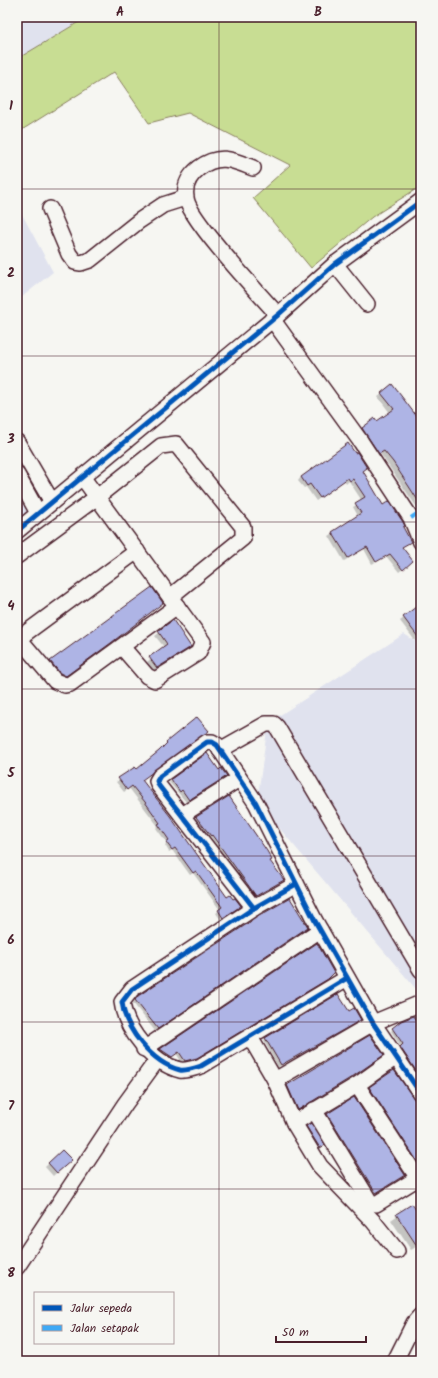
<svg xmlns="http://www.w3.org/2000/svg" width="438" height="1378" viewBox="0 0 438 1378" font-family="Kalam,sans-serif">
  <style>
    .built { fill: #e0e2ee }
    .green { fill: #c8dd93; stroke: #897e5f }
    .shadow { fill: #0003 }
    .building { fill: #aeb4e5; stroke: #4a1f2b }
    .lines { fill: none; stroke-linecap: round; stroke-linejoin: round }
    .minor-casing { stroke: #4a1f2b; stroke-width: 18 }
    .minor { stroke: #f6f6f2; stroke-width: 15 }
    .quiet { stroke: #3fa9f5; stroke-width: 4; stroke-dasharray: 8 4; stroke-linecap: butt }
    .cycleway-casing { stroke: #f6f6f2; stroke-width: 8 }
    .cycleway { stroke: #0057b8; stroke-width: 5 }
    .grid { fill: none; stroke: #4a1f2b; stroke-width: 1; stroke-opacity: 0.55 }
    .neatline { fill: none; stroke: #4a1f2b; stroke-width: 1.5 }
    .grid-label { font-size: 13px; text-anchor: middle; font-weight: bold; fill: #4a1f2b }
  </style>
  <rect width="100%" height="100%" fill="#f6f6f2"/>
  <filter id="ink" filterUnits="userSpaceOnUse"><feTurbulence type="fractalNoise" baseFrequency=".025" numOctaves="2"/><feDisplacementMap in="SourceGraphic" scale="8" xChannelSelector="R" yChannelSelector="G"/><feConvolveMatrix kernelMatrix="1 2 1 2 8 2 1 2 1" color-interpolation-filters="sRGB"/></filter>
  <g filter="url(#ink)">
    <!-- built -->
    <g class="built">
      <polygon points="17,17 87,17 17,59"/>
      <polygon points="17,205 53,272 17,301"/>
      <polygon points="17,427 51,492 17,520"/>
      <polygon points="404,634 417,642 421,640 421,986 416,989 257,802 268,723"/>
    </g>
    <!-- green -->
    <polygon class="green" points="87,17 421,17 421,186 372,217 311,268 253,198 290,165 188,113 149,123 114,72 17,133 17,59"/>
    <!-- shadow -->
    <g class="shadow">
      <polygon points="382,394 418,419 421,417 421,507 418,509 380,453 376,456 359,432 363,429 377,423 390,413 378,397"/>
      <polygon points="362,472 382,506 402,528 409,541 401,548 409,564 399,572 386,556 372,564 364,549 344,561 329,536 358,516 353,507 362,501 349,481 346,484 344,480 316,501 306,487 304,488 298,481 301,477"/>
      <polygon points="151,588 162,603 62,679 47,665"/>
      <polygon points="421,605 421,639 416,642 400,621"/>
      <polygon points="173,622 190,647 153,671 147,662 164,647 155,636"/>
      <polygon points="17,713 22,719 17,724"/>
      <polygon points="197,718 141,780 227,898 237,908 220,919 216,913 220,910 193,873 190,875 172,850 169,852 165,845 167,843 156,828 158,826 129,788 124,792 116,782 136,770 165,746 167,743"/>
      <polygon points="207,755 223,778 186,802 169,782"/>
      <polygon points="197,817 269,861 283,880 254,897 210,836 209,837 195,819"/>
      <polygon points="307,927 155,1031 133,1003 136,1000"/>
      <polygon points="317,944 325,981 194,1060 182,1063 176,1053 169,1059 159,1052"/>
      <polygon points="357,1022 278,1067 264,1041 266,1038"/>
      <polygon points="393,1029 421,1029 421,1083 398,1050 401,1047 391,1031"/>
      <polygon points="380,1057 348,1080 296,1112 285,1088 288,1086"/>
      <polygon points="370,1088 421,1104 421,1174 368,1090"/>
      <polygon points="327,1115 404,1175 374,1195 326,1116"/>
      <polygon points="307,1127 324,1145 317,1150 305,1129"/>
      <polygon points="62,1151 70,1160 53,1176 45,1167"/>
      <polygon points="412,1205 421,1219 421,1244 411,1250 391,1220"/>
    </g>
    <!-- building -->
    <g class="building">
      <polygon points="392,384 421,422 421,505 393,462 384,451 379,454 362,428 375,418 377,421 394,409 381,393"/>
      <polygon points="348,443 355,453 357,452 367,468 363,471 383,505 389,501 403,522 405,526 403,527 411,542 402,547 413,561 403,570 390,554 376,562 367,547 348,558 332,532 361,513 355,503 365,497 353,479 350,481 348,478 320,498 310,484 307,486 301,477"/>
      <polygon points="152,587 163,603 111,643 66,676 60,673 50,661"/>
      <polygon points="421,603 421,641 403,617"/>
      <polygon points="173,620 191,647 157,668 149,657 167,644 158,631"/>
      <polygon points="197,717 209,731 142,780 170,816 227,897 230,895 233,899 235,898 241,906 223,918 218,910 222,907 196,871 193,873 175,848 172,850 166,842 169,840 158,824 160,823 145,802 132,786 127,790 118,778 135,767 137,769 159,751 167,743 166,742"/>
      <polygon points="207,753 219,770 221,768 227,776 189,800 182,790 180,792 171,779"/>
      <polygon points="229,796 267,851 272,860 270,861 284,880 256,896 212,835 211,836 196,817"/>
      <polygon points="290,898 308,927 158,1029 135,1000 138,996 259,916"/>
      <polygon points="317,943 334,973 328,979 197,1058 185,1061 179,1052 172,1057 160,1049"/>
      <polygon points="338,994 349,1011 354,1008 361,1020 281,1065 265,1038"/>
      <polygon points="414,1016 421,1027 421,1078 400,1047 403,1044 392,1028 401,1021"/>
      <polygon points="370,1035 384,1055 352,1077 298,1110 287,1085"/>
      <polygon points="394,1070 414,1099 421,1103 421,1167 369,1087"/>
      <polygon points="354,1097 405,1175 376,1193 327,1114"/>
      <polygon points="311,1123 325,1145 320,1148 306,1126"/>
      <polygon points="62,1150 72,1160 57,1173 48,1163"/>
      <polygon points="412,1204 421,1217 421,1252 396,1214"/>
    </g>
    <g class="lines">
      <!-- minor casing -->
      <g class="minor-casing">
        <g id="minor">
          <path d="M253,168c-20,-8 -34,-15 -54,0 -9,7 -15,17 -13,29 1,20 75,99 92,118"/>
          <polyline points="50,209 69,254 75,262 81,263 90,260 139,221 163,205 185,198"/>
          <polyline points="335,264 367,304"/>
          <polyline points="272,319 361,442 411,518 421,542"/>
          <polyline points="17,442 52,502"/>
          <polyline points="17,475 38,513"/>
          <polyline points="83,478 203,642 198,653 155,680 147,676 122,647"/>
          <polyline points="17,531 278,315 335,264 421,201"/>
          <polyline points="17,556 97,497 161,446 176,444 243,527 243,538 170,597"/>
          <polyline points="17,636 55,681 65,685 70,684 177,606"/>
          <polyline points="19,638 137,551"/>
          <polyline points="220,750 266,724 274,724 277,727 421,970"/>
          <polyline points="182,815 239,779"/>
          <path d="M296,884l-42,24 -122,81 -10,13c3,27 30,61 58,68 6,1 15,-2 21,-4l146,-88"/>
          <polyline points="254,908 159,786 157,781 160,776 207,742 212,742 217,745 256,803 315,921 373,1023 421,1094"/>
          <polyline points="250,1037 275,1080 294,1123 320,1166 373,1221 397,1251"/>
          <polyline points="144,1049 320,930"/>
          <polyline points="275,1080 373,1023 421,1003"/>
          <polyline points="357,1085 421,1183"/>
          <polyline points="314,1110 370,1202 376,1204 418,1178"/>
          <polyline points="294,1123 357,1085 396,1057"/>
          <polyline points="17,1267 125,1104 157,1060"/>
          <polyline points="395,1361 414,1323 421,1315"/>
        </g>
      </g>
      <!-- minor -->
      <use href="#minor" class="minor"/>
      <!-- quiet -->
      <polyline class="quiet" points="411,518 421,511"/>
      <!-- cycleway casing -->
      <g class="cycleway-casing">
        <g id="cycleway">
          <polyline points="17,531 278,315 335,264 421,201"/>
          <path d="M296,884l-42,24 -122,81 -10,13c3,27 30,61 58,68 6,1 15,-2 21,-4l146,-88"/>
          <polyline points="254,908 159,786 157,781 160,776 207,742 212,742 217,745 256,803 315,921 373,1023 421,1094"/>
        </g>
      </g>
      <!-- cycleway -->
      <use href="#cycleway" class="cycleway"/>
    </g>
  </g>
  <!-- grid -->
  <path class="grid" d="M219,17v1344M17,189h404M17,356h404M17,522h404M17,689h404M17,856h404M17,1022h404M17,1189h404"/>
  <!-- margin -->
  <rect width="438" height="1378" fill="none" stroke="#f6f6f2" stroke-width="44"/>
  <!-- legend -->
  <rect x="34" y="1292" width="140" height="52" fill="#f6f6f2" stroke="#b1a0a2"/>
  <rect x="42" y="1305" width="20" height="6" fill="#0057b8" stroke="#b1a0a2"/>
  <text x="70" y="1312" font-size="12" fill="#4a1f2b">Jalur sepeda</text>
  <rect x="42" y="1325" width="20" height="6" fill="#3fa9f5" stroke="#b1a0a2"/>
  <text x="70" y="1332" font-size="12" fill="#4a1f2b">Jalan setapak</text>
  <!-- scale -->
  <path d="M276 1336v6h90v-6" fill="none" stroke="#4a1f2b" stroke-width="2"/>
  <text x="282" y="1336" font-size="12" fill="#4a1f2b" stroke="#f6f6f2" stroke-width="3" paint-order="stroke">50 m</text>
  <rect x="22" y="22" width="394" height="1334" class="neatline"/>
  <g class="grid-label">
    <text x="120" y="16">A</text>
    <text x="318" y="16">B</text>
    <text x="11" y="110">1</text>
    <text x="11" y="277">2</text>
    <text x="11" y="443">3</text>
    <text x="11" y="610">4</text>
    <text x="11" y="777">5</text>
    <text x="11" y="944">6</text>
    <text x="11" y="1110">7</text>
    <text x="11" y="1277">8</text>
  </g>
</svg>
